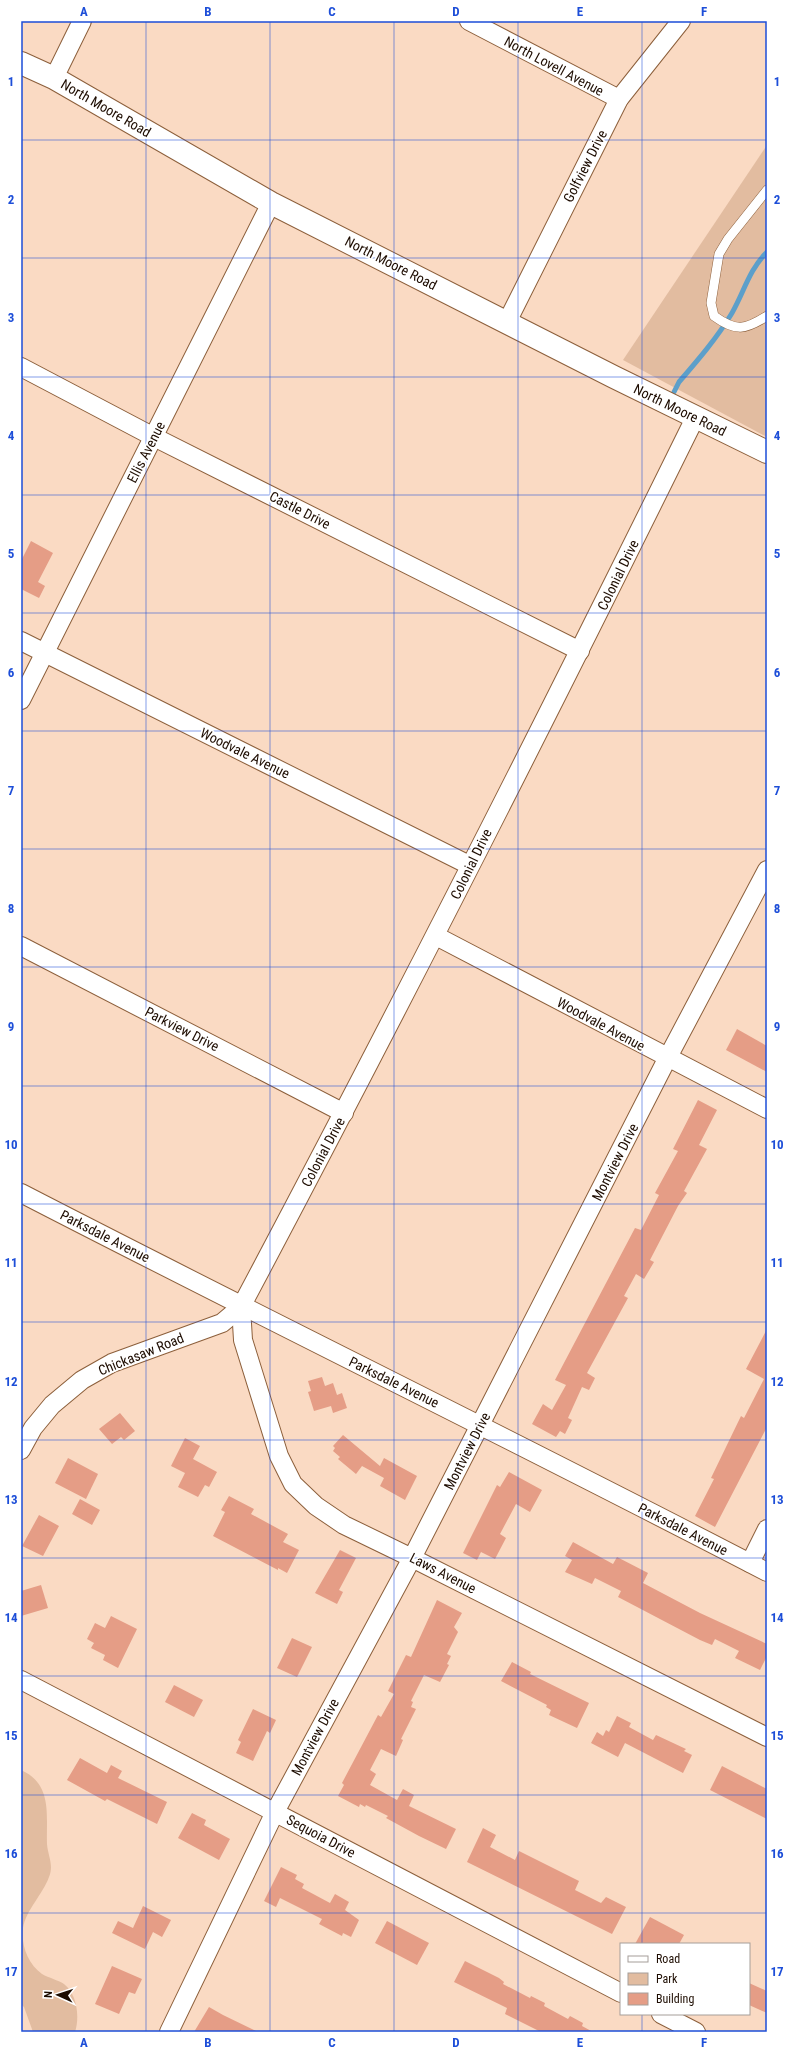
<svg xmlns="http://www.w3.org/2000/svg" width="788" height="2053" viewBox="0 0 788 2053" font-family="'Roboto Condensed',sans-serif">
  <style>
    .green { fill: #e2bca0 }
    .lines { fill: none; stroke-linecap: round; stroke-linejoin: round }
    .stream { stroke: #5c9fca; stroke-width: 5 }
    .building { fill: #e59d86 }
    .lane-casing { stroke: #8c5f3b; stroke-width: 10 }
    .street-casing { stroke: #8c5f3b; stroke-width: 20 }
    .secondary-casing { stroke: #8c5f3b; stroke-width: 24 }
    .lane { stroke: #fff; stroke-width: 9 }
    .street { stroke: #fff; stroke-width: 18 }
    .secondary { stroke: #fff; stroke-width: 22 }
    .grid { fill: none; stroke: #1d4ed8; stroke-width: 1; stroke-opacity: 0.55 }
    .labels { text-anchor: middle; stroke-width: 3.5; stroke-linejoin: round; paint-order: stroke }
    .street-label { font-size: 14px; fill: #1d0c01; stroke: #fff }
    .neatline { fill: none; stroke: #1d4ed8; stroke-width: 1.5 }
    .grid-label { font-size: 13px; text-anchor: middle; font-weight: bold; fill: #1d4ed8 }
  </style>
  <rect width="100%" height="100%" fill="#fadac3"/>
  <!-- green -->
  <g class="green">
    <polygon points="767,145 767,437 623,360"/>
    <path d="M21,1770c32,14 25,46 26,74 1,12 7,21 2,33 -6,17 -23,33 -26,51 -2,18 5,36 19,46 7,4 16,6 22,10 13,10 16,33 11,48h-42l-9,-25 -3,-3z"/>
  </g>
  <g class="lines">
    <!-- stream -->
    <path class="stream" d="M674,392l5,-10c19,-22 38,-44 53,-69 12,-21 17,-43 35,-61"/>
  </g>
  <!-- building -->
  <g class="building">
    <polygon points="31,541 53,553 38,582 45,586 39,598 21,589 21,561"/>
    <polygon points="737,1029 767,1046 767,1072 726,1050"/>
    <polygon points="698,1100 717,1110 699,1145 707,1149 684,1191 687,1193 678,1206 650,1260 654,1262 644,1279 636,1274 624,1296 628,1298 587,1373 595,1378 589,1390 582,1387 568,1418 572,1420 565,1434 560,1431 556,1437 532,1424 543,1404 552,1410 566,1385 555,1380 635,1228 641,1230 659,1195 655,1193 678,1151 673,1149"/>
    <polygon points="767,1329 767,1427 715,1527 695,1516 714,1479 711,1478 741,1416 744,1418 764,1379 746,1369"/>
    <polygon points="322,1377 325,1386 333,1383 337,1395 342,1393 347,1408 333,1413 331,1406 314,1411 308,1392 311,1391 308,1381"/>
    <polygon points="120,1413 135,1431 124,1440 121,1437 112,1444 99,1429"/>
    <polygon points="343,1435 380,1466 384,1458 417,1476 405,1500 380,1486 384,1478 362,1466 356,1474 338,1459 340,1457 333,1451 335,1448 333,1446"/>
    <polygon points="185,1438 200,1446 193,1459 217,1472 209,1487 205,1485 198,1497 178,1487 185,1473 171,1466"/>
    <polygon points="68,1458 98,1474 86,1499 55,1483"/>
    <polygon points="509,1472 542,1490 530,1512 516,1504 500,1534 506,1538 495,1559 481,1552 477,1560 463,1553 497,1485 500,1487"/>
    <polygon points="229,1496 254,1509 251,1514 288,1534 283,1542 299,1550 287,1573 278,1568 278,1570 213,1536 225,1512 221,1510"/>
    <polygon points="80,1499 100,1510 92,1525 72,1514"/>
    <polygon points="39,1515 59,1526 43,1556 22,1546"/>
    <polygon points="573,1542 613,1564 617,1557 648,1573 643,1583 700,1613 767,1644 767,1656 760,1670 735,1658 739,1651 715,1639 712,1645 700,1640 618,1597 621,1591 595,1578 592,1584 565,1572 572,1560 565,1556"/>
    <polygon points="340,1550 356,1558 339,1590 343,1592 337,1604 315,1593"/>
    <polygon points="41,1585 48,1608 21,1616 21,1591"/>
    <polygon points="437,1600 462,1613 454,1627 458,1632 447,1654 451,1656 447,1664 449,1665 440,1682 424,1675 411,1701 413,1702 411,1707 416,1709 401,1739 403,1740 396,1756 381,1749 370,1770 376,1774 370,1785 397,1800 403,1789 414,1795 409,1806 456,1829 446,1849 419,1836 386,1818 388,1816 366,1805 365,1807 360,1804 359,1807 338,1796 344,1785 342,1783 378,1715 381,1717 394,1694 388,1691 406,1655 411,1657"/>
    <polygon points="111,1616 137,1629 118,1668 103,1660 105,1655 91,1648 94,1643 87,1639 95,1623 105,1628"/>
    <polygon points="292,1638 312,1647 297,1677 277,1668"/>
    <polygon points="512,1662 531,1672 530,1674 589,1703 577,1728 549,1715 551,1710 546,1707 547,1705 501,1681"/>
    <polygon points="174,1685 203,1700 194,1717 165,1702"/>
    <polygon points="253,1709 276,1720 270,1733 267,1731 253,1761 236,1753 241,1742 238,1740"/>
    <polygon points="617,1716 631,1723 629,1727 653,1740 656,1735 686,1749 684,1751 692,1755 683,1773 625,1743 618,1757 591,1743 597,1732 603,1736 606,1730 609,1732"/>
    <polygon points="80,1758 107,1773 111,1765 122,1771 118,1778 167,1802 157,1824 107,1799 105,1801 67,1780"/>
    <polygon points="722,1766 767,1789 767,1819 710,1790"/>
    <polygon points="192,1813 206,1820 204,1825 230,1839 219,1860 178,1838"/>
    <polygon points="483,1828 496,1835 490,1847 515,1860 519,1851 579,1881 575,1890 601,1903 606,1897 626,1907 612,1934 467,1862"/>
    <polygon points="281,1867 297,1875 295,1879 304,1884 302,1888 330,1903 335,1894 349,1902 345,1910 359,1920 351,1937 343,1933 342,1936 319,1924 322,1919 280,1898 276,1907 264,1901"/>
    <polygon points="143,1906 171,1920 162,1937 153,1932 145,1949 112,1933 118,1921 133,1928"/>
    <polygon points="650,1917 684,1935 679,1944 635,1944"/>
    <polygon points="387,1921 429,1943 417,1965 375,1943"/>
    <polygon points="465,1961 499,1978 504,1982 503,1984 530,1998 531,1996 545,2003 544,2006 568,2019 570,2016 583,2023 582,2026 593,2032 541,2032 505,2014 507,2008 454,1982"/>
    <polygon points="112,1966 142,1979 135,1994 129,1992 119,2014 95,2004"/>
    <polygon points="749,1983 767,1991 767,2013 749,2005"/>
    <polygon points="209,2007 223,2015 258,2032 194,2032"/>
  </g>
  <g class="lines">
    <!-- lane casing -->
    <g class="lane-casing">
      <path id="lane" d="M767,190l-39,49 -9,15 -8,49 3,13c22,16 31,14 53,0"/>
    </g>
    <!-- street casing -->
    <g class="street-casing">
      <g id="street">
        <polyline points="469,21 619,99"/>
        <polyline points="54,78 82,21"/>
        <polyline points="507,322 619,99 681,21"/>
        <polyline points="21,367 154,437 580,651"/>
        <polyline points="21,641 469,865"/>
        <polyline points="21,700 271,203"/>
        <polyline points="436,936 767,1109"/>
        <polyline points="21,946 344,1113"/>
        <path d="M21,1193c248,128 498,250 746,379"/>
        <polyline points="241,1307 243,1340 279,1456 293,1484 316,1506 344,1525 412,1558 767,1737"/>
        <path d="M21,1450l12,-22 19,-23 30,-25 30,-17 110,-40 19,-16c156,-294 307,-591 454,-889"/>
        <polyline points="750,1563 767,1529"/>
        <polyline points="21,1680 621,1993"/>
        <polyline points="661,2014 696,2032"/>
        <polyline points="169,2032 275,1812 412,1558 667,1059 767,870"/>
      </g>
    </g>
    <!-- secondary casing -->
    <g class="secondary-casing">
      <polyline id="secondary" points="21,63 54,78 271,203 614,377 767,452"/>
    </g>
    <!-- lane -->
    <use href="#lane" class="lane"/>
    <!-- street -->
    <use href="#street" class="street"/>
    <!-- secondary -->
    <use href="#secondary" class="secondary"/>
  </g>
  <!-- grid -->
  <path class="grid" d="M146,21v2011M270,21v2011M394,21v2011M518,21v2011M642,21v1923M21,140h746M21,258h746M21,377h746M21,495h746M21,613h746M21,731h746M21,849h746M21,967h746M21,1086h746M21,1204h746M21,1322h746M21,1440h746M21,1558h746M21,1676h746M21,1795h746M21,1913h746M642,2014v18"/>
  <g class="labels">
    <!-- street labels -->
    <g class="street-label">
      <text transform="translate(554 66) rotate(28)" y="5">North Lovell Avenue</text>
      <text transform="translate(106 108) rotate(30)" y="5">North Moore Road</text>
      <text transform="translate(585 166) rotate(-63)" y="5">Golfview Drive</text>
      <text transform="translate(391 263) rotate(27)" y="5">North Moore Road</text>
      <text transform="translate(680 410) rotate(26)" y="5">North Moore Road</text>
      <text transform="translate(146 452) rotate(-63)" y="5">Ellis Avenue</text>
      <text transform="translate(300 510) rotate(27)" y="5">Castle Drive</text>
      <text transform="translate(618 575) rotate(-64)" y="5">Colonial Drive</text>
      <text transform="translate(245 753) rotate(26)" y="5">Woodvale Avenue</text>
      <text transform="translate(471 864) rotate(-64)" y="5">Colonial Drive</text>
      <text transform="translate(601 1024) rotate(28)" y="5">Woodvale Avenue</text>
      <text transform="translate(182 1029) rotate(27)" y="5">Parkview Drive</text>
      <text transform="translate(323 1152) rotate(-62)" y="5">Colonial Drive</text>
      <text transform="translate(615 1162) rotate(-63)" y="5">Montview Drive</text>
      <text transform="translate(105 1236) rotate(27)" y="5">Parksdale Avenue</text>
      <text transform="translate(141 1354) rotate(-22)" y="5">Chickasaw Road</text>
      <text transform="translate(394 1382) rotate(26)" y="5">Parksdale Avenue</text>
      <text transform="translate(467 1451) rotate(-63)" y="5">Montview Drive</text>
      <text transform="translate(683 1529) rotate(27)" y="5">Parksdale Avenue</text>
      <text transform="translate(443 1573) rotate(27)" y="5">Laws Avenue</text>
      <text transform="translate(315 1737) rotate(-62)" y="5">Montview Drive</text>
      <text transform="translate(321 1836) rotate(28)" y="5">Sequoia Drive</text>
    </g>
  </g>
  <!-- border -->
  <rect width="788" height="2053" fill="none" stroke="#ffffff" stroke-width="44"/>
  <!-- legend -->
  <rect x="620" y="1943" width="130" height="72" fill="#ffffff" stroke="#a59e99"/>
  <rect x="628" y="1956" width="20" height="6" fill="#ffffff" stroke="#a59e99"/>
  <text x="656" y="1963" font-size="12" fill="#1d0c01">Road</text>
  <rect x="628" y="1973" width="20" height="12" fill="#e2bca0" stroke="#a59e99"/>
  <text x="656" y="1983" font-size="12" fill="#1d0c01">Park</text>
  <rect x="628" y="1993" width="20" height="12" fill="#e59d86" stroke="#a59e99"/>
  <text x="656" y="2003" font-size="12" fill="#1d0c01">Building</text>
  <!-- north arrow -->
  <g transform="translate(58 1995) rotate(273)" stroke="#ffffff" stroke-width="3" paint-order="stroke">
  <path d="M0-3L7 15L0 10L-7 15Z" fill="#1d0c01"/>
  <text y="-6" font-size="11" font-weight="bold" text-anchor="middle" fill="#1d0c01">N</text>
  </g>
  <rect x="22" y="22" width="744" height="2009" class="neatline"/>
  <g class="grid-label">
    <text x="84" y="16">A</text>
    <text x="208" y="16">B</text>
    <text x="332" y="16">C</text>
    <text x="456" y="16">D</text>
    <text x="580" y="16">E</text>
    <text x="704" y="16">F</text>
    <text x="11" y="86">1</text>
    <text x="777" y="86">1</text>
    <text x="11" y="204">2</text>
    <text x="777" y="204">2</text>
    <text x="11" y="322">3</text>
    <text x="777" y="322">3</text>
    <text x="11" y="440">4</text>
    <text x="777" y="440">4</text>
    <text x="11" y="558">5</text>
    <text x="777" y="558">5</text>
    <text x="11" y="677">6</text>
    <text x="777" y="677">6</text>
    <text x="11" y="795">7</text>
    <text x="777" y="795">7</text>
    <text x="11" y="913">8</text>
    <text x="777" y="913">8</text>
    <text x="11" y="1031">9</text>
    <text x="777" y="1031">9</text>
    <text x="11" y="1149">10</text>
    <text x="777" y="1149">10</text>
    <text x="11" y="1267">11</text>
    <text x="777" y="1267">11</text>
    <text x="11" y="1386">12</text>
    <text x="777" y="1386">12</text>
    <text x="11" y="1504">13</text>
    <text x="777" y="1504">13</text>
    <text x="11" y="1622">14</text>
    <text x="777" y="1622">14</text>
    <text x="11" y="1740">15</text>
    <text x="777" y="1740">15</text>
    <text x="11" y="1858">16</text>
    <text x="777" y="1858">16</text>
    <text x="11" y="1976">17</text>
    <text x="777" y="1976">17</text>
    <text x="84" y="2047">A</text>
    <text x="208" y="2047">B</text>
    <text x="332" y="2047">C</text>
    <text x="456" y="2047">D</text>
    <text x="580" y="2047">E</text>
    <text x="704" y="2047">F</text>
  </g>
</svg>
